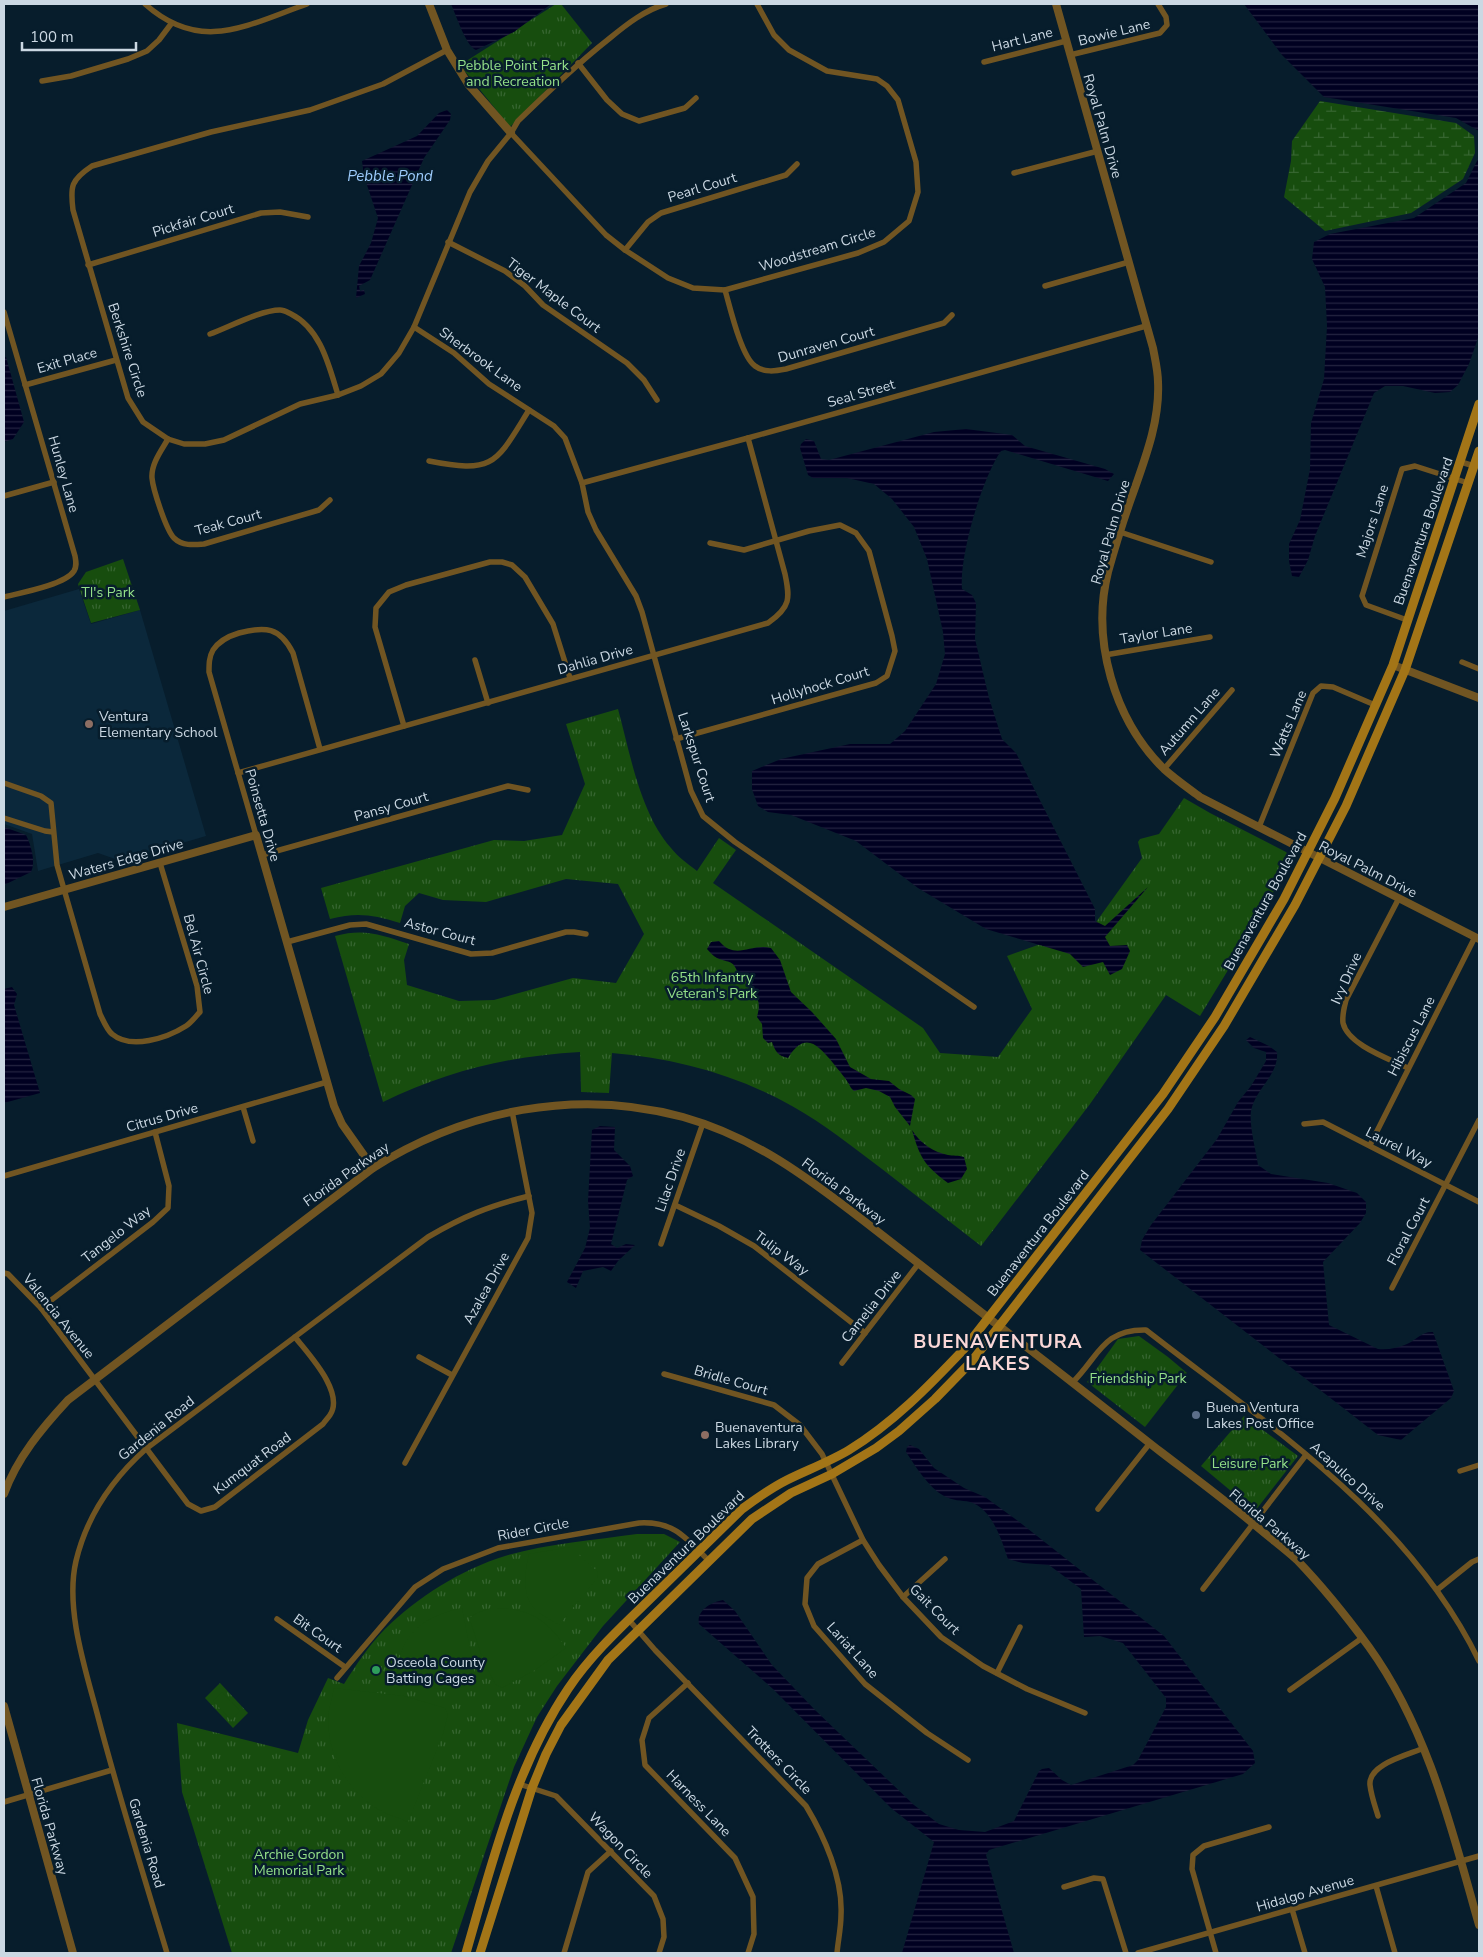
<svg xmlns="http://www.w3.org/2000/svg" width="1483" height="1957" viewBox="0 0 1483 1957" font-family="'Nunito Sans',sans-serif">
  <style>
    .built { fill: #0b283b }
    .grass { fill: url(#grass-tufts) }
    .wetland { fill: url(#wetland-marsh) }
    .garden { fill: #174d0e }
    .water { fill: url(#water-rules) }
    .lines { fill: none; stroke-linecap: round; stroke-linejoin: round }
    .minor { stroke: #715522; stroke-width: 5.5 }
    .tertiary { stroke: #715522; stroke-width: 8 }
    .secondary { stroke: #a37517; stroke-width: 9 }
    .education-dot { fill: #8d6e63; stroke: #071d2c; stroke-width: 2 }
    .service-dot { fill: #5c6f8a; stroke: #071d2c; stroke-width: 2 }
    .leisure-dot { fill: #2e9e5b; stroke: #071d2c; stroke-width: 2 }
    .labels { text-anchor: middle; stroke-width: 5; stroke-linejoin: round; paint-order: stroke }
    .street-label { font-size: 14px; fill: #cbd8e3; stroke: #071d2c }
    .park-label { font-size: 14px; fill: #94e089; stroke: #071d2c }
    .poi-label { font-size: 14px; fill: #cbd8e3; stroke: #071d2c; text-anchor: start }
    .water-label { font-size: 15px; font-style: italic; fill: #9dcbfc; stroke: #071d2c }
    .district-label { font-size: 19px; font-weight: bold; letter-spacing: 1px; fill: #fad7d7; stroke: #071d2c }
  </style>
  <defs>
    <pattern id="grass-tufts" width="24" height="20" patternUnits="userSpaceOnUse" patternTransform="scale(1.25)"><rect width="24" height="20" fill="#174d0e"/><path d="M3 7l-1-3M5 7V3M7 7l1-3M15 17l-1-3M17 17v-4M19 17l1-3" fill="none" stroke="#376631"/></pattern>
    <pattern id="wetland-marsh" width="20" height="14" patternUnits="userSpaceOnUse" patternTransform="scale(1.25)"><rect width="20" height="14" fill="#174d0e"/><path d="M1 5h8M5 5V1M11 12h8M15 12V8" fill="none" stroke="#376631"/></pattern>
    <pattern id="water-rules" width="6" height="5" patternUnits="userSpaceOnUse" patternTransform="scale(1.25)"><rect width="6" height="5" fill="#000021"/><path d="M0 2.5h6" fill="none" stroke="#242441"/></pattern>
  </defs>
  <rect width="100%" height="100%" fill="#071d2c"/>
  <!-- built -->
  <polygon class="built" points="79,589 91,624 140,610 206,836 121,861 98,853 38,871 32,834 4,824 4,611"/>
  <!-- grass -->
  <g class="grass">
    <polygon points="556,4 561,4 592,43 510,127 460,65"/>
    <polygon points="123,559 140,610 91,623 78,584 86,572"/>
    <path d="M618,709c12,44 22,104 53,139 7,9 17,16 26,23l22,-33 17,12 -23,33 210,145 17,25 58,4 34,-48 -25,-53 87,-31 48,-67 -4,-16 2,-3 19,-5 25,-36 26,15 76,39 4,5v4l-32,60 -58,95 -34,-21 -76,109 -109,142c-33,-26 -66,-51 -99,-77 -29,-22 -58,-45 -90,-63 -55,-31 -117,-48 -180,-53l-3,40 -28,-1 -1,-40c-72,4 -132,19 -197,50l-48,-166c30,-8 46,-1 74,8l-5,16 3,25 52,16 35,-1 79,-22 43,5 28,-49 -26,-50 -52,-5 -80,23 -43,-2 -24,-7 -14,13 -5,17c-27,-8 -42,-11 -70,-4l-9,-31 173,-48 30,1 38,-6 23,-51 -19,-60z"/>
    <polygon points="1139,1336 1168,1357 1187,1373 1145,1427 1087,1382 1118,1339"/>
    <polygon points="1244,1416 1298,1456 1255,1511 1201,1466"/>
    <path d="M637,1534h27l16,8 -77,84 -46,60 -20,31 -23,50 -63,186h-219l-50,-161 -5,-69 121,30 10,-33 20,-42 16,6c12,-19 25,-39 41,-55 33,-32 75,-59 120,-73 40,-12 90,-16 132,-22z"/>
    <polygon points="220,1683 248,1713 233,1728 205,1698"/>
  </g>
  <!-- wetland -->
  <polygon class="wetland" points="1320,101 1456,123 1474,136 1475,153 1463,179 1411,213 1325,231 1284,197 1291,161 1292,141"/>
  <!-- garden -->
  <g class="garden">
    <path d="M570,1547l27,24 1,6 -39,48c-8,-5 -20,-11 -26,-18 -11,-14 -8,-37 -4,-53z"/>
    <path d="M462,1608l12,60v14c-14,12 -58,4 -76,2 -4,-45 23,-68 64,-76z"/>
    <path d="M491,1608c36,0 54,9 75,40l-31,22 -33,18 -7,-4 -12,-25 -14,-41 8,-5z"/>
    <path d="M334,1688l70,8 41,12 3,6 -5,20 -35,88c-8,-4 -17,-6 -25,-10 -36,-19 -59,-61 -54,-101 1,-8 4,-16 5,-23z"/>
    <polygon points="222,1692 240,1711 231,1720 213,1701"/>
  </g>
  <!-- water -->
  <g class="water">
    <path d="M451,4h100l-37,28 -38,18c-10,-4 -20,-35 -25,-46z"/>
    <polygon points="1244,4 1479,4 1479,131 1456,118 1324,97 1282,55"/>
    <polygon points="447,110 451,114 450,120 424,158 370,280 359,286 360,291 364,290 365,294 356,298 359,266 371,243 378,218 364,176 362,161 417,136 439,113"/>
    <polygon points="1479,157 1479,335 1469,364 1458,385 1450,392 1435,393 1403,386 1385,386 1374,393 1315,536 1308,560 1299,577 1292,576 1289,561 1289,544 1300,520 1310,469 1311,423 1324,379 1327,326 1325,287 1312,259 1314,242 1330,234 1414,218 1466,183"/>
    <polygon points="6,357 24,422 13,439 4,442 4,358"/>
    <path d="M966,429l46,6 13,11 80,23 9,5 -6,7 -103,-31 -4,1c-19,27 -42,105 -39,138l10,6 4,8 -1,36 14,59 13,41 14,14 79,156v12l10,5 43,-39 -43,50 5,9 17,-1 3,6 -8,18 -12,6 -7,-13 -20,5 -13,-13 -84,-25 -68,-41 -62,-47 -65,-26 -23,-3 -10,-6 -6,-17v-18l29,-12 69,-15h40l15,-13 31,-47 9,-30 -2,-22 -16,-73 -13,-32 -22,-28 -18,-15 -27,-6h-34l-5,-3 -8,-27 1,-4 5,-5 8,2 7,18 8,1 105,-28z"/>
    <path d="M4,827l22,8c5,10 10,27 5,37l-27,13z"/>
    <path d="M719,941c17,20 31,2 52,7l9,12 11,32 21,20 24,27 14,28 21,12 18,2 10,8 12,6 4,4 -5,27 -15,-19 -5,-10 -11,-6 -13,-3 -12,3 -3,-3c-4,-9 -12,-17 -18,-25 -16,-19 -28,-32 -45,-5 -10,-2 -13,-7 -16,-16l-4,1 -5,-5 -1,-14 -5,-7c5,-19 -1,-20 -11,-36l2,-3 -9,-2c-6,-18 -9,-12 -22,-18 -4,-2 -7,-6 -10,-9l4,-7z"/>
    <polygon points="12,987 17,994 14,1005 40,1093 4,1103 4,989"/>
    <path d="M1250,1037l19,9 8,6c2,23 -22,37 -26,59 -2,15 5,39 7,54l13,9 57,9 29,10 9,9v11l-6,10 -37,39 6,63 49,24c10,1 20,-1 29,-5 9,-4 16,-13 26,-12l21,59 -3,7 -50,42 -23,-5 -238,-185 2,-10 9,-15 66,-86 21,-37 13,-16 15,-25v-9l-12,-4 -8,-8z"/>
    <polygon points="600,1126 615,1127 614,1150 630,1166 633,1176 627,1180 611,1244 617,1248 626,1244 635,1245 618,1261 611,1271 603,1267 583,1271 576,1288 567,1282 585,1248 590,1228 588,1201 592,1130"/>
    <path d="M912,1130c8,13 21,22 36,25 5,1 10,0 16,2l3,12 -6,10 -13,4c-24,-18 -28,-25 -36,-53z"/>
    <path d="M910,1445l9,4 15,19 30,20 21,9 33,24 146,115 89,115 2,12 -12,11 -254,76 -3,5 28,98h-112l32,-111 -43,-34 -118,-119 -74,-65c-3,-14 13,-22 24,-24l12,11 37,54 43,45 99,95 25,19 20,6 26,2 29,-11 25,-50 3,-2 7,-1 13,12 9,5 62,-20 5,-5 28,-53v-9l-43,-55 -23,-7 -16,1 -3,-48 -32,-24 -26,-2 -15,-4c-6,-18 -16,-51 -38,-57 -9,-2 -17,-1 -26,-6 -16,-9 -28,-29 -38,-44l1,-5z"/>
  </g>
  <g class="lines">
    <!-- minor -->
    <g class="minor">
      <path d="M145,4c56,50 102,21 162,0"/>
      <path d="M447,50l-64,34 -73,26 -99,22 -119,34c-21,14 -22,20 -19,44l55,188 15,24 25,17 16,5h21l19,-4 76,-36 38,-9 23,-9 20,-12 18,-21 15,-26 56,-135 18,-31 23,-28 7,-12c30,-29 59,-57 92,-83 17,-14 35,-28 56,-34"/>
      <polyline points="1070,55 1160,33 1167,25 1166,17 1158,4"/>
      <polyline points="984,62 1066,41"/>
      <polyline points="578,63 607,100 622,114 639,121 685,108 696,98"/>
      <polyline points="42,81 71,76 128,59 147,51 159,40 171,24"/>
      <polyline points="511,133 606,235 625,250 668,278 693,288 725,290 858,253 884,242 909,221 918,192 916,162 898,100 887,86 877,79 827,71 789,50 774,35 757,4"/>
      <polyline points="1014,173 1098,151"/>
      <polyline points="448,242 505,271 525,286 543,305 627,363 644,380 657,400"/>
      <polyline points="625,250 648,222 661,213 786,175 797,164"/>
      <polyline points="88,265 261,213 280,212 308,217"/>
      <polyline points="1045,286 1129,262"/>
      <path d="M725,290c5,17 16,66 30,76 9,7 21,5 31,3l158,-46 8,-8"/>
      <path d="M4,312l71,244c1,6 2,10 -1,15 -9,14 -54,22 -70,26"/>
      <polyline points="414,327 454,353 489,384 554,426 565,438 582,483 588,512 596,530 636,596 642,612 691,791 703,816 735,842 974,1007"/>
      <path d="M210,334c19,-7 51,-24 70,-24 4,0 7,2 11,4 30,15 38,52 47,81"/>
      <polyline points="25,385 116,360"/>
      <path d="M168,439c-7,12 -17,25 -16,39 1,11 14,52 22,60 8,8 19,7 30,6l115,-34 11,-10"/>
      <path d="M429,461c66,13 67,2 100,-51"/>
      <polyline points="1461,462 1474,466"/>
      <polyline points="582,483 748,438 1146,326"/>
      <polyline points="4,496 54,482"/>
      <polyline points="1120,532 1211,562"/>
      <polyline points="1407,620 1366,605 1362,596 1402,469 1415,466 1468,483"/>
      <polyline points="1105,655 1210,637"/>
      <polyline points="475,660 488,703"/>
      <polyline points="1462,662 1479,669"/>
      <polyline points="404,726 375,627 376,608 389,592 406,585 490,562 502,562 512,565 525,577 553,624 570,678"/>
      <polyline points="676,739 876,683 887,676 895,651 892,636 869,551 856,533 840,525 809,531 744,550 710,543"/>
      <polyline points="1164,769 1232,690"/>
      <path d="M238,773l530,-150c23,-16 22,-25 17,-49l-37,-136"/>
      <path d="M4,783l37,13 10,7 6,62 43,149c3,6 7,16 12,20 19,16 55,4 74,-8 5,-3 10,-10 14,-14l-3,-26 -37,-123"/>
      <polyline points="4,818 45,831 53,832"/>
      <polyline points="1259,827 1313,693 1321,686 1333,687 1375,705"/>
      <path d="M256,835l-47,-163c0,-8 0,-15 4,-22 6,-9 16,-14 26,-17 26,-7 41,-6 54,20l27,96"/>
      <polyline points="262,855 508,786 528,790"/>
      <path d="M1399,898l-53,102c-2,8 -4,15 -3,23 5,22 47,36 65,45"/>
      <polyline points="287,942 350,925 366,924 471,954 492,953 566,932 574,932 586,934"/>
      <polyline points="243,1107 253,1141"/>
      <polyline points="1304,1124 1323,1122 1479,1202"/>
      <polyline points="1370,1145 1475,937"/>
      <polyline points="4,1176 327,1082"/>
      <polyline points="675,1205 719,1226 754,1246 865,1333"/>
      <polyline points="661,1244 703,1123"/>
      <path d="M4,1273l4,1 33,34 147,196 13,7 14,-4 108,-83c2,-3 5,-6 7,-9 15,-23 -22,-61 -35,-78"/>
      <polyline points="1392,1288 1479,1120"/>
      <polyline points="41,1308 153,1222 168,1208 169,1186 155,1132"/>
      <polyline points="419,1357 452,1375"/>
      <polyline points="842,1363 919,1263"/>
      <polyline points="664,1374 774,1405 800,1425 822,1454 863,1540 879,1565 903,1597 941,1637 983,1666 1027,1689 1085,1713"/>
      <path d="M1073,1382c26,-26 30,-53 73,-52 123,96 263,186 333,331"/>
      <polyline points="405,1463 528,1238 532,1213 512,1111"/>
      <polyline points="1460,1471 1479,1465"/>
      <polyline points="1098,1509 1150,1443"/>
      <polyline points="863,1540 818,1564 807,1578 805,1604 814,1626 865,1684 927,1733 968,1760"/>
      <polyline points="1203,1589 1306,1455"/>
      <polyline points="1437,1590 1472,1562 1479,1559"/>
      <polyline points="903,1597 945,1559"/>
      <polyline points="277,1619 345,1667"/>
      <path d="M629,1620l26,30 151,156c18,30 37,72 35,109 0,13 -3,26 -4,38"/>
      <polyline points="997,1673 1020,1627"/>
      <path d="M337,1678l78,-91 28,-18 55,-21 141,-25c35,-2 47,15 70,38"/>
      <polyline points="688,1683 649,1718 642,1740 645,1765 735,1858 753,1897 754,1934 748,1953"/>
      <polyline points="1290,1690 1362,1638"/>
      <polyline points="519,1784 556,1796 654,1896 663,1919 664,1937 659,1953"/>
      <polyline points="4,1802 112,1770"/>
      <path d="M1378,1816c-3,-10 -7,-21 -8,-31 -2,-21 38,-30 54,-37"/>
      <polyline points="1376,1886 1395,1953"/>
      <polyline points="1064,1887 1094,1878 1103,1879 1126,1953"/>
      <polyline points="1292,1909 1305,1953"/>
      <path d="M167,1953c-24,-80 -49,-159 -70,-240 -12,-45 -32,-105 -21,-152 11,-46 36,-82 71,-113l281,-211c36,-21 61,-31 101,-41"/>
      <polyline points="564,1953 588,1872 611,1851"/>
      <polyline points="1138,1953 1479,1856"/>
      <polyline points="1216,1953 1192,1869 1193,1855 1204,1846 1269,1827"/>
    </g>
    <!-- tertiary -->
    <g class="tertiary">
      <polyline points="429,4 447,50 468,84 511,133"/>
      <path d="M1056,4l97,344c2,11 5,23 5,34 2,39 -13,77 -26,114 -9,25 -17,51 -24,76 -17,68 6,148 56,197 11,10 24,19 36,28l279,142"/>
      <polyline points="1393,665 1479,698"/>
      <polyline points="4,907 256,835 334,1106 342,1124 373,1168"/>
      <path d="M4,1494c13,-36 38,-66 64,-94l305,-232c92,-58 203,-80 310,-51 71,20 124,60 181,104 44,34 87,68 131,102 56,42 111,86 166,129 34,26 69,52 101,79 12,10 24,19 35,29 26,27 50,57 72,87 59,82 83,183 110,278"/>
      <polyline points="4,1706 73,1953"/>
    </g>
    <!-- secondary -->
    <g class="secondary">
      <path d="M466,1953c26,-90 49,-185 102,-264 22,-33 51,-60 79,-87 32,-31 63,-62 95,-93 15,-11 29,-21 45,-29 20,-10 42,-18 62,-30 44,-27 80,-64 115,-101l199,-255 52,-77 69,-118 51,-101 58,-133 86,-261"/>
      <polyline points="480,1953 532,1788 546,1754 561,1725 608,1660 752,1519 791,1493 832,1474 876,1448 899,1431 935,1399 972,1361 1168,1109 1224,1026 1295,905 1346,806 1405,670 1479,451"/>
    </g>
  </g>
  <!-- markers -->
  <g class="education-dot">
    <circle cx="89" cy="724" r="5"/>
    <circle cx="705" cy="1435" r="5"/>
  </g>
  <circle class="service-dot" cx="1196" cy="1415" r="5"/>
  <circle class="leisure-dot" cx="376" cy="1670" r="5"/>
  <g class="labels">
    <!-- street labels -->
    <g class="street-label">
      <text transform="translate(1114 32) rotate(-14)" y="5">Bowie Lane</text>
      <text transform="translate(1022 39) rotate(-14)" y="5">Hart Lane</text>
      <text transform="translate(1103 126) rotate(74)" y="5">Royal Palm Drive</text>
      <text transform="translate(702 187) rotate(-17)" y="5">Pearl Court</text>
      <text transform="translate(193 220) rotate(-17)" y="5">Pickfair Court</text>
      <text transform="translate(817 249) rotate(-17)" y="5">Woodstream Circle</text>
      <text transform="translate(554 295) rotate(37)" y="5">Tiger Maple Court</text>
      <text transform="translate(826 344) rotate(-16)" y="5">Dunraven Court</text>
      <text transform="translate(128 350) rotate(72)" y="5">Berkshire Circle</text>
      <text transform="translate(481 359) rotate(36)" y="5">Sherbrook Lane</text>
      <text transform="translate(67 360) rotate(-16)" y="5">Exit Place</text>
      <text transform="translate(861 393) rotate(-16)" y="5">Seal Street</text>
      <text transform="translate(64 474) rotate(74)" y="5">Hunley Lane</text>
      <text transform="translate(1372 521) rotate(-72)" y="5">Majors Lane</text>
      <text transform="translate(228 522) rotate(-15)" y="5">Teak Court</text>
      <text transform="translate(1423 531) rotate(-71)" y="5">Buenaventura Boulevard</text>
      <text transform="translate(1110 532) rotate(-74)" y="5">Royal Palm Drive</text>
      <text transform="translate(1156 633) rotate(-9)" y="5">Taylor Lane</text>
      <text transform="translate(595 659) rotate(-16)" y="5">Dahlia Drive</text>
      <text transform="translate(820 685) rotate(-17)" y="5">Hollyhock Court</text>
      <text transform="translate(1189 721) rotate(-49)" y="5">Autumn Lane</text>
      <text transform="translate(1288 724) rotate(-67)" y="5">Watts Lane</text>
      <text transform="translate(697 757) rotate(72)" y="5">Larkspur Court</text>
      <text transform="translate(391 806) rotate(-16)" y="5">Pansy Court</text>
      <text transform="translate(263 815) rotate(74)" y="5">Poinsetta Drive</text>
      <text transform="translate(126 859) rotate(-16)" y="5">Waters Edge Drive</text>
      <text transform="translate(1368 869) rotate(27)" y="5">Royal Palm Drive</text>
      <text transform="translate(1265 901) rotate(-61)" y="5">Buenaventura Boulevard</text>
      <text transform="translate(440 931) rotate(15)" y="5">Astor Court</text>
      <text transform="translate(199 954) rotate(75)" y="5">Bel Air Circle</text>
      <text transform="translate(1346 978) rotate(-66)" y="5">Ivy Drive</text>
      <text transform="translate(1411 1036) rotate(-63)" y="5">Hibiscus Lane</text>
      <text transform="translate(162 1117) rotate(-16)" y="5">Citrus Drive</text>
      <text transform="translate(1399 1147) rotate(27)" y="5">Laurel Way</text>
      <text transform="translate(346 1174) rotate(-35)" y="5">Florida Parkway</text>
      <text transform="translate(670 1180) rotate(-71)" y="5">Lilac Drive</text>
      <text transform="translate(844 1191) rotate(37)" y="5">Florida Parkway</text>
      <text transform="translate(1408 1231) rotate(-62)" y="5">Floral Court</text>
      <text transform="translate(1038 1233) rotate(-52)" y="5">Buenaventura Boulevard</text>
      <text transform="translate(116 1234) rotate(-38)" y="5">Tangelo Way</text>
      <text transform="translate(782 1253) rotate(37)" y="5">Tulip Way</text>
      <text transform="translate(486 1288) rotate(-61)" y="5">Azalea Drive</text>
      <text transform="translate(871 1306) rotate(-52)" y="5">Camelia Drive</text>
      <text transform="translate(59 1316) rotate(51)" y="5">Valencia Avenue</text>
      <text transform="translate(731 1380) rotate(16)" y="5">Bridle Court</text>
      <text transform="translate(156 1428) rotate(-39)" y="5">Gardenia Road</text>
      <text transform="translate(252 1463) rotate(-37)" y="5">Kumquat Road</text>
      <text transform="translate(1348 1476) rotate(42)" y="5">Acapulco Drive</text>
      <text transform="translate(1270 1524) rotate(40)" y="5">Florida Parkway</text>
      <text transform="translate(533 1529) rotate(-11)" y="5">Rider Circle</text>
      <text transform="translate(686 1547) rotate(-44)" y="5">Buenaventura Boulevard</text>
      <text transform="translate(935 1609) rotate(45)" y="5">Gait Court</text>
      <text transform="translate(318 1633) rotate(35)" y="5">Bit Court</text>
      <text transform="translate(853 1650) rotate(48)" y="5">Lariat Lane</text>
      <text transform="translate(779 1760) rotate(46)" y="5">Trotters Circle</text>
      <text transform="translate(699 1803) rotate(46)" y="5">Harness Lane</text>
      <text transform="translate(50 1826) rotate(74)" y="5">Florida Parkway</text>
      <text transform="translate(147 1843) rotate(73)" y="5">Gardenia Road</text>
      <text transform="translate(621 1845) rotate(46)" y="5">Wagon Circle</text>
      <text transform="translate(1305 1893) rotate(-16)" y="5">Hidalgo Avenue</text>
    </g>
    <!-- park labels -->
    <g class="park-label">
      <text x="513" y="70">Pebble Point Park<tspan x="513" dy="16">and Recreation</tspan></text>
      <text x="108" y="597">TI's Park</text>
      <text x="712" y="982">65th Infantry<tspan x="712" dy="16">Veteran's Park</tspan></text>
      <text x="1138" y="1383">Friendship Park</text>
      <text x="1250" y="1468">Leisure Park</text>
      <text x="299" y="1859">Archie Gordon<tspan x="299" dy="16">Memorial Park</tspan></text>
    </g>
    <!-- poi labels -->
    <g class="poi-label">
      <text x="99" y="721">Ventura<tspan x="99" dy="16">Elementary School</tspan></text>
      <text x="1206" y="1412">Buena Ventura<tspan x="1206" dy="16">Lakes Post Office</tspan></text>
      <text x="715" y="1432">Buenaventura<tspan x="715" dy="16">Lakes Library</tspan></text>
      <text x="386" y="1667">Osceola County<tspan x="386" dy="16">Batting Cages</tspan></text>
    </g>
    <!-- water labels -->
    <g class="water-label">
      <text x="390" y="181">Pebble Pond</text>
    </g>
    <!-- district labels -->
    <g class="district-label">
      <text x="998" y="1348">BUENAVENTURA<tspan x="998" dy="22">LAKES</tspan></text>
    </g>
  </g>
  <!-- border -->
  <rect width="1483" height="1957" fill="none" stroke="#cbd8e3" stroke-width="10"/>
  <!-- scale -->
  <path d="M22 42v8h114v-8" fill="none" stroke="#cbd8e3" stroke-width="2.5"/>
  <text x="30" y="42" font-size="15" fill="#cbd8e3" stroke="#071d2c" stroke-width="4" paint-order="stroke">100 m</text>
</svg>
